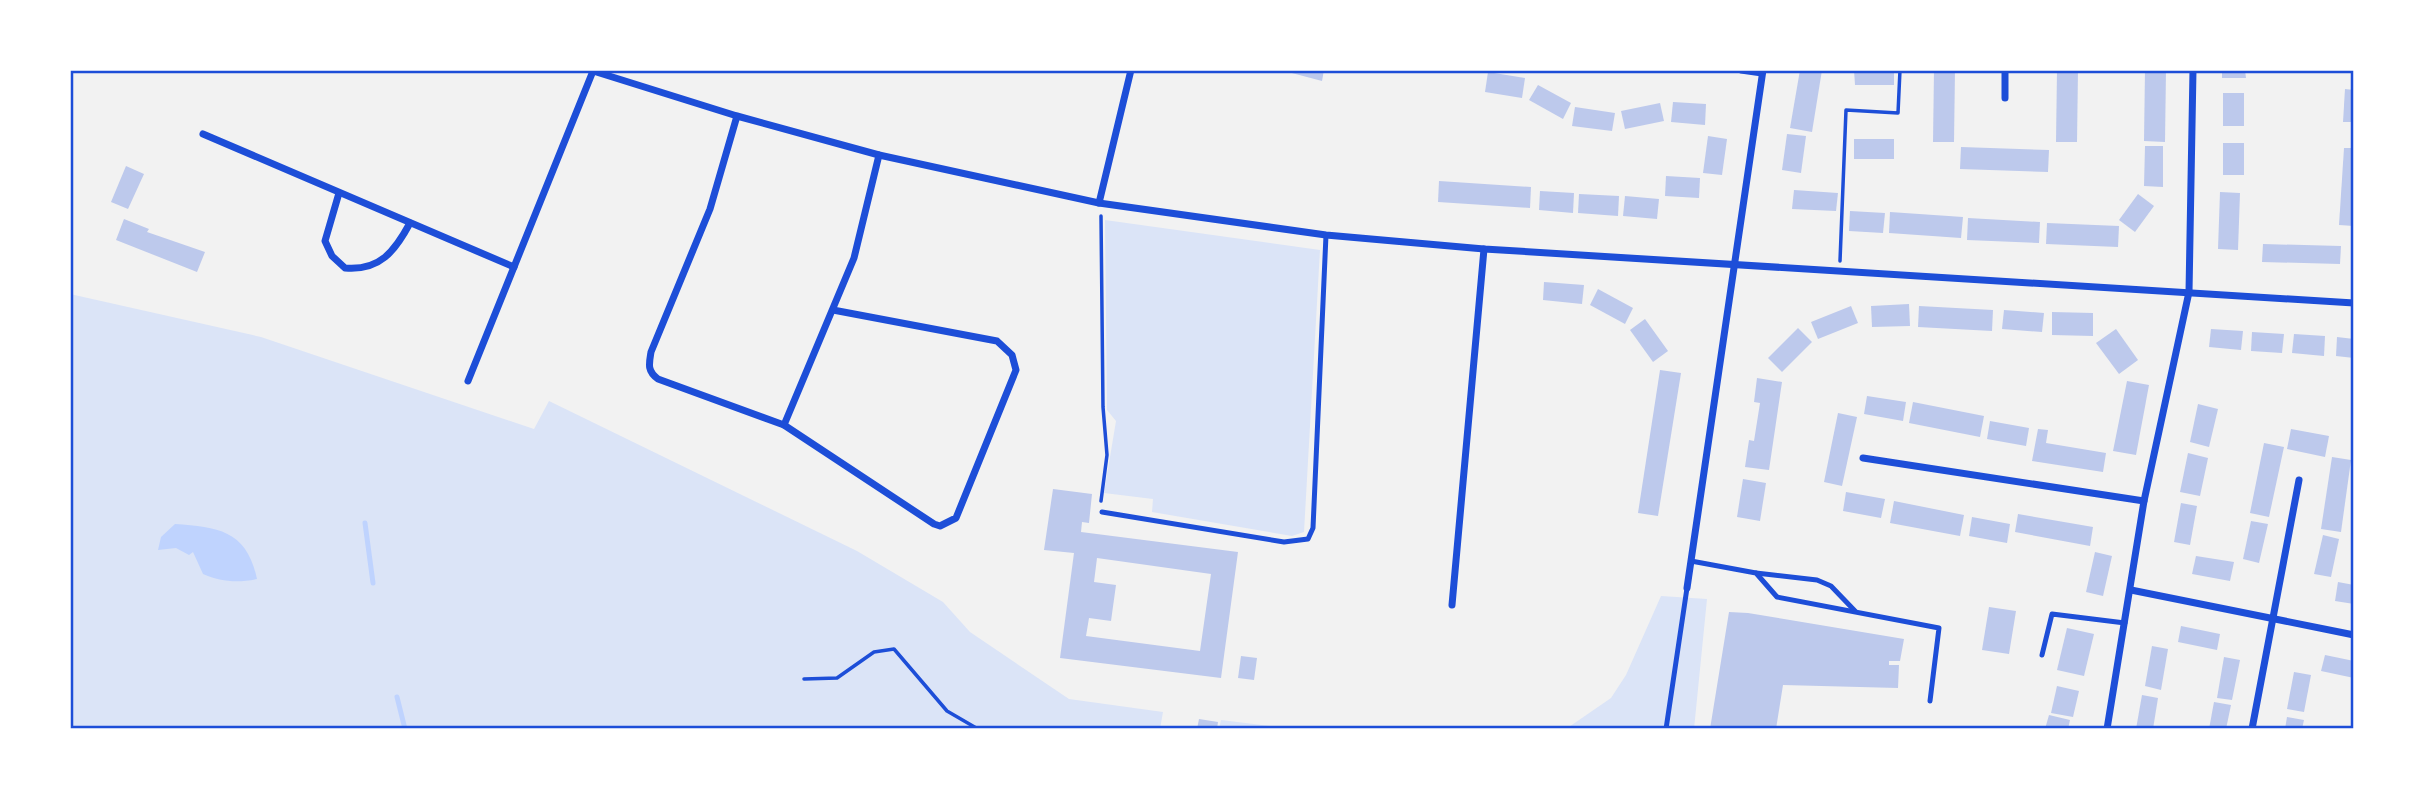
<svg xmlns="http://www.w3.org/2000/svg" width="2424" height="799" viewBox="0 0 2424 799" font-family="Jost,sans-serif">
  <style>
    .green { fill: #dbe4f7 }
    .water { fill: #bfd3fe }
    .lines { fill: none; stroke-linecap: round; stroke-linejoin: round }
    .stream { stroke: #bfd3fe; stroke-width: 5 }
    .building { fill: #bdc9ec; fill-rule: evenodd }
    .path { stroke: #1d4ed8; stroke-width: 3.5 }
    .service { stroke: #1d4ed8; stroke-width: 5 }
    .minor { stroke: #1d4ed8; stroke-width: 7 }
    .neatline { fill: none; stroke: #1d4ed8; stroke-width: 2.5 }
  </style>
  <rect width="100%" height="100%" fill="#f2f2f2"/>
  <!-- green -->
  <g class="green">
    <polygon points="1105,220 1320,250 1304,532 1292,536 1152,512 1153,499 1104,493 1116,421 1107,410"/>
    <polygon points="70,294 261,337 534,429 549,401 857,551 943,602 970,632 1069,699 1163,712 1160,729 70,729"/>
    <polygon points="1661,596 1707,599 1694,729 1566,729 1611,698 1626,675"/>
    <polygon points="1221,720 1287,728 1287,729 1219,729"/>
  </g>
  <!-- water -->
  <path class="water" d="M175,524c44,3 72,7 82,55 -19,4 -36,3 -54,-5l-10,-22 -4,3 -13,-7 -18,2 3,-13z"/>
  <g class="lines">
    <!-- stream -->
    <g class="stream">
      <polyline points="365,523 373,583"/>
      <polyline points="397,697 405,729"/>
    </g>
  </g>
  <!-- building -->
  <g class="building">
    <polygon points="1288,70 1324,70 1322,81 1288,72"/>
    <polygon points="1800,70 1822,70 1812,132 1790,128"/>
    <polygon points="1854,70 1894,70 1894,85 1855,85"/>
    <polygon points="1934,70 1955,70 1954,142 1933,142"/>
    <polygon points="2057,70 2078,70 2077,142 2056,142"/>
    <polygon points="2145,70 2166,70 2165,142 2144,141"/>
    <polygon points="2222,70 2245,70 2246,78 2222,78"/>
    <polygon points="1488,72 1525,78 1522,98 1485,92"/>
    <polygon points="1538,85 1571,103 1563,119 1529,100"/>
    <polygon points="2345,89 2354,90 2354,122 2343,122"/>
    <rect x="2223" y="93" width="21" height="33"/>
    <polygon points="1673,102 1706,104 1705,125 1671,122"/>
    <polygon points="1660,103 1664,121 1625,129 1621,111"/>
    <polygon points="1575,107 1615,113 1612,131 1572,126"/>
    <polygon points="1787,134 1806,136 1801,173 1782,170"/>
    <polygon points="1708,136 1727,139 1722,175 1703,173"/>
    <rect x="1854" y="139" width="40" height="20"/>
    <rect x="2223" y="143" width="21" height="32"/>
    <polygon points="2145,146 2163,146 2163,187 2144,186"/>
    <polygon points="1961,147 2049,150 2048,172 1960,169"/>
    <polygon points="2344,148 2354,148 2354,226 2339,225"/>
    <polygon points="126,166 144,174 128,209 111,202"/>
    <polygon points="1666,176 1700,178 1699,198 1665,196"/>
    <polygon points="1439,181 1531,187 1530,208 1438,202"/>
    <polygon points="1794,190 1838,193 1836,211 1792,209"/>
    <polygon points="1540,191 1574,193 1573,213 1539,210"/>
    <polygon points="2220,192 2240,193 2238,250 2218,249"/>
    <polygon points="1579,194 1619,196 1618,216 1578,213"/>
    <polygon points="2138,194 2154,206 2135,232 2119,220"/>
    <polygon points="1625,196 1659,199 1657,219 1623,216"/>
    <polygon points="1850,211 1885,213 1883,233 1849,231"/>
    <polygon points="1890,212 1963,217 1961,238 1889,233"/>
    <polygon points="1968,218 2040,222 2039,243 1967,240"/>
    <polygon points="124,219 149,229 147,232 205,252 197,272 116,240"/>
    <polygon points="2047,223 2119,226 2118,247 2046,244"/>
    <polygon points="2263,244 2341,246 2340,264 2262,262"/>
    <polygon points="1544,282 1584,285 1582,304 1543,300"/>
    <polygon points="1598,289 1633,308 1625,324 1590,305"/>
    <polygon points="1909,304 1910,326 1872,327 1871,306"/>
    <polygon points="1851,306 1858,323 1818,339 1811,322"/>
    <polygon points="1919,306 1993,310 1992,331 1918,327"/>
    <polygon points="2004,310 2044,313 2042,332 2002,329"/>
    <polygon points="2052,312 2093,313 2093,336 2052,335"/>
    <polygon points="1645,319 1668,351 1653,362 1630,330"/>
    <polygon points="1798,328 1812,342 1782,372 1768,358"/>
    <polygon points="2116,329 2138,360 2119,374 2096,343"/>
    <polygon points="2211,329 2243,331 2241,350 2209,347"/>
    <polygon points="2252,332 2284,334 2282,353 2251,351"/>
    <polygon points="2294,334 2325,336 2324,356 2292,353"/>
    <polygon points="2337,337 2354,339 2354,358 2336,356"/>
    <polygon points="1660,370 1681,373 1658,516 1638,513"/>
    <polygon points="1757,378 1782,382 1769,470 1745,467 1749,440 1754,441 1760,403 1754,402"/>
    <polygon points="2127,381 2149,385 2136,455 2113,451"/>
    <polygon points="1867,396 1906,402 1903,421 1864,414"/>
    <polygon points="1913,402 1984,416 1980,437 1909,423"/>
    <polygon points="2198,404 2218,409 2209,447 2190,442"/>
    <polygon points="1838,413 1857,417 1842,486 1824,482"/>
    <polygon points="1990,421 2029,428 2026,446 1987,439"/>
    <polygon points="2038,429 2048,430 2046,443 2106,453 2103,472 2032,461"/>
    <polygon points="2291,429 2329,436 2325,457 2287,449"/>
    <polygon points="2264,443 2284,447 2269,517 2250,513"/>
    <polygon points="2188,453 2208,458 2200,496 2180,492"/>
    <polygon points="2332,457 2351,460 2341,532 2321,529"/>
    <polygon points="1743,479 1766,483 1760,521 1737,517"/>
    <path d="M1053,489l39,5 -3,29 -7,-1 -1,10 157,20 -17,126 -161,-20 14,-105 -30,-3zM1097,558l114,16 -11,77 -114,-15 3,-18 22,3 5,-36 -22,-3z"/>
    <polygon points="1846,492 1885,499 1881,518 1843,511"/>
    <polygon points="1894,501 1964,515 1960,536 1890,523"/>
    <polygon points="2181,503 2197,506 2190,545 2174,542"/>
    <polygon points="2018,514 2093,527 2090,546 2015,532"/>
    <polygon points="1972,517 2010,524 2007,543 1969,536"/>
    <polygon points="2251,521 2268,524 2259,563 2243,559"/>
    <polygon points="2323,535 2339,539 2331,577 2314,574"/>
    <polygon points="2095,552 2112,556 2103,596 2086,592"/>
    <polygon points="2196,556 2234,562 2230,581 2192,574"/>
    <polygon points="2338,582 2354,585 2354,604 2335,601"/>
    <polygon points="1989,607 2016,611 2009,654 1982,650"/>
    <polygon points="1729,612 1748,613 1904,639 1900,661 1889,661 1889,665 1899,665 1898,688 1783,685 1776,729 1710,729"/>
    <polygon points="2181,626 2220,634 2217,650 2178,642"/>
    <polygon points="2067,628 2094,634 2084,676 2057,670"/>
    <polygon points="2152,646 2168,649 2161,690 2145,686"/>
    <polygon points="2325,655 2354,661 2354,678 2321,671"/>
    <polygon points="1241,656 1257,658 1254,680 1238,678"/>
    <polygon points="2224,657 2240,660 2232,700 2217,698"/>
    <polygon points="2294,672 2311,675 2304,712 2287,709"/>
    <polygon points="2057,686 2079,691 2073,717 2051,713"/>
    <polygon points="2142,695 2158,698 2153,729 2136,729"/>
    <polygon points="2214,702 2231,705 2226,729 2209,729"/>
    <polygon points="2049,715 2070,720 2068,729 2045,729"/>
    <polygon points="2287,717 2304,720 2302,729 2285,729"/>
    <polygon points="1199,719 1218,722 1217,729 1197,729"/>
  </g>
  <g class="lines">
    <!-- path -->
    <g class="path">
      <polyline points="1840,261 1846,110 1898,113 1900,70"/>
      <polyline points="1101,501 1107,455 1103,407 1101,216"/>
      <polyline points="804,679 837,678 874,652 894,649 947,711 978,729"/>
    </g>
    <!-- service -->
    <g class="service">
      <polyline points="1102,512 1284,542 1308,539 1313,528 1326,235"/>
      <polyline points="1691,561 1756,573 1777,597 1939,628 1930,701"/>
      <polyline points="1756,573 1817,580 1831,586 1855,611"/>
      <polyline points="2042,655 2052,614 2125,623"/>
      <polyline points="1666,729 1687,588"/>
    </g>
    <!-- minor -->
    <g class="minor">
      <polyline points="590,70 737,116 879,155 1099,203 1326,235 1484,249 2354,303"/>
      <polyline points="1741,70 1762,73"/>
      <polyline points="2005,98 2005,70"/>
      <path d="M737,116l-27,93 -59,143c-2,12 -4,19 7,27l126,46 70,-167 25,-103"/>
      <polyline points="203,134 514,267"/>
      <path d="M339,193l-14,48 7,15 13,12c35,3 50,-17 65,-45"/>
      <polyline points="1099,203 1131,70"/>
      <polyline points="468,381 593,71"/>
      <polyline points="784,425 934,524 940,526 956,518 1016,370 1012,355 997,341 833,310"/>
      <polyline points="1863,458 2144,501"/>
      <polyline points="1687,588 1763,70"/>
      <polyline points="2131,590 2354,635"/>
      <polyline points="1452,605 1484,249"/>
      <polyline points="2107,729 2144,501 2189,292 2193,70"/>
      <polyline points="2252,729 2299,480"/>
    </g>
  </g>
  <!-- border -->
  <rect width="2424" height="799" fill="none" stroke="#ffffff" stroke-width="144"/>
  <rect x="72" y="72" width="2280" height="655" class="neatline"/>
</svg>
